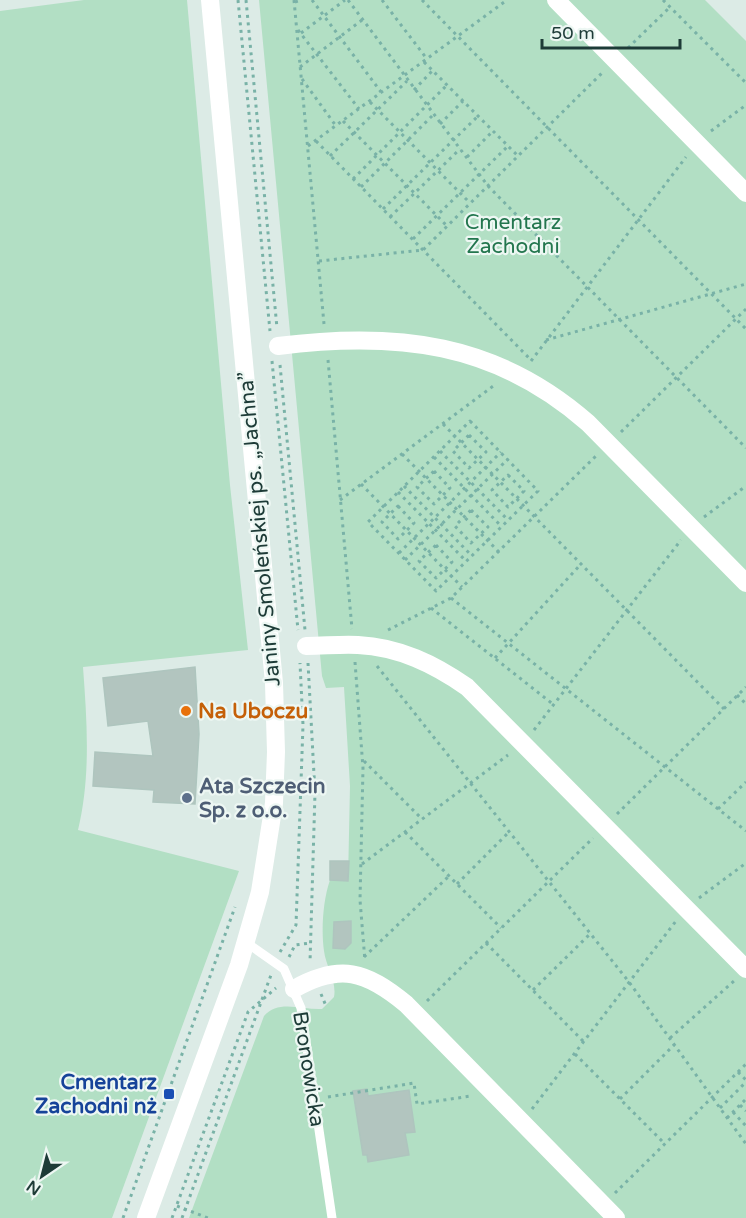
<svg xmlns="http://www.w3.org/2000/svg" width="746" height="1218" viewBox="0 0 746 1218" font-family="'Varela Round',sans-serif">
  <style>
    .green { fill: #b2dfc4 }
    .building { fill: #b2c5bf; stroke: #aec5be; stroke-width: 1.5 }
    .lines { fill: none; stroke-linecap: round; stroke-linejoin: round }
    .path { stroke: #79b2a7; stroke-width: 3; stroke-dasharray: 3 4.5; stroke-linecap: butt }
    .lane { stroke: #fff; stroke-width: 9 }
    .street { stroke: #fff; stroke-width: 18 }
    .food-dot { fill: #e8710a; stroke: #edf7f3; stroke-width: 2 }
    .service-dot { fill: #5c6f8a; stroke: #edf7f3; stroke-width: 2 }
    .transit-dot { fill: #1a4fb4; stroke: #edf7f3; stroke-width: 2 }
    .labels { text-anchor: middle; stroke-width: 4.5; stroke-linejoin: round; paint-order: stroke }
    .park-label { font-size: 21px; fill: #23764e; stroke: #edf7f3 }
    .street-label { font-size: 21px; fill: #1d3b37; stroke: #edf7f3 }
    .food-label { font-size: 21px; font-weight: bold; fill: #c56008; stroke: #edf7f3; text-anchor: start }
    .service-label { font-size: 21px; font-weight: bold; fill: #4e5e75; stroke: #edf7f3; text-anchor: start }
    .transit-label { font-size: 21px; font-weight: bold; fill: #164399; stroke: #edf7f3; text-anchor: end }
  </style>
  <rect width="100%" height="100%" fill="#dcebe6"/>
  <!-- green -->
  <g class="green">
    <path d="M84,0h103l43,485 18,165 -165,17c4,55 8,109 -5,163l161,41 -127,347h-112v-1207z"/>
    <path d="M259,0h446l41,41v1177h-557l75,-202c14,-17 38,-6 58,-7l12,-12c3,-16 -8,-30 -10,-46 -3,-21 -1,-51 6,-71l18,1 2,-95 -6,-99 -18,1 -4,-12z"/>
  </g>
  <!-- building -->
  <g class="building">
    <polygon points="195,667 199,734 195,804 153,802 154,790 93,786 95,752 153,756 148,721 108,726 103,678"/>
    <polygon points="330,861 349,861 348,881 330,880"/>
    <polygon points="351,921 351,943 345,949 333,948 334,922"/>
    <polygon points="367,1089 368,1096 409,1090 415,1132 405,1133 409,1155 368,1162 367,1155 363,1155 353,1091"/>
  </g>
  <g class="lines">
    <!-- path -->
    <g class="path">
      <polyline points="238,0 270,331"/>
      <polyline points="246,0 277,328"/>
      <polyline points="294,0 324,324"/>
      <polyline points="312,0 381,92"/>
      <polyline points="348,0 488,186 746,448"/>
      <polyline points="382,0 427,59"/>
      <polyline points="422,0 746,329"/>
      <polyline points="663,0 746,83"/>
      <polyline points="295,2 302,0"/>
      <polyline points="298,30 359,109"/>
      <polyline points="301,33 345,0"/>
      <polyline points="628,48 670,7"/>
      <polyline points="424,62 518,156"/>
      <polyline points="300,67 362,20"/>
      <polyline points="302,79 336,126"/>
      <polyline points="414,90 433,70"/>
      <polyline points="370,102 470,203"/>
      <polyline points="343,121 447,226"/>
      <polyline points="440,124 463,101"/>
      <polyline points="711,131 746,105"/>
      <polyline points="316,141 530,359"/>
      <polyline points="308,146 507,0"/>
      <polyline points="330,156 407,81"/>
      <polyline points="467,157 493,131"/>
      <polyline points="353,179 447,85"/>
      <polyline points="361,187 433,115"/>
      <polyline points="383,209 478,116"/>
      <polyline points="390,217 460,149"/>
      <polyline points="413,239 508,146"/>
      <polyline points="319,261 423,250 602,73"/>
      <polyline points="546,340 746,284"/>
      <polyline points="328,360 352,629"/>
      <polyline points="272,361 298,630"/>
      <polyline points="531,361 686,157"/>
      <polyline points="280,365 305,630"/>
      <polygon points="470,421 538,491 436,591 368,522"/>
      <polyline points="443,424 724,709"/>
      <polyline points="621,432 746,309"/>
      <polygon points="469,435 486,452 469,468 453,451"/>
      <polyline points="440,451 508,520"/>
      <polyline points="402,454 499,552"/>
      <polyline points="434,457 502,527"/>
      <polygon points="434,471 450,488 434,504 417,487"/>
      <polygon points="508,475 524,491 508,507 492,490"/>
      <polyline points="361,484 462,587"/>
      <polyline points="404,486 472,556"/>
      <polyline points="398,492 466,561"/>
      <polyline points="340,500 496,384"/>
      <polygon points="398,506 414,523 398,539 382,522"/>
      <polygon points="471,510 488,527 471,543 455,526"/>
      <polyline points="704,517 746,486"/>
      <polygon points="436,545 452,562 436,578 419,561"/>
      <polyline points="399,553 501,452"/>
      <polyline points="405,560 508,459"/>
      <polyline points="451,598 746,831"/>
      <polyline points="431,608 554,705"/>
      <polyline points="388,630 451,598 597,455"/>
      <polyline points="495,658 581,564"/>
      <polyline points="355,662 363,768 360,900 365,961"/>
      <polyline points="308,663 315,793 310,962"/>
      <polyline points="377,666 629,982 746,1144"/>
      <polyline points="737,695 746,704"/>
      <polyline points="534,730 681,540"/>
      <polyline points="364,761 422,819"/>
      <polyline points="718,809 746,782"/>
      <polyline points="617,814 746,687"/>
      <polyline points="405,832 501,928"/>
      <polyline points="362,864 508,755"/>
      <polyline points="457,884 509,832"/>
      <polyline points="699,898 746,863"/>
      <polyline points="486,943 584,1042"/>
      <polyline points="280,952 296,925 303,725 300,663"/>
      <polyline points="289,957 295,945 310,943"/>
      <polyline points="364,957 449,876"/>
      <polyline points="533,990 590,934"/>
      <polyline points="321,994 326,1006"/>
      <polyline points="427,1001 593,838"/>
      <polyline points="670,1038 734,981"/>
      <polyline points="575,1054 665,1144"/>
      <polyline points="738,1072 746,1080"/>
      <polyline points="328,1097 414,1083 417,1104 471,1096"/>
      <polyline points="620,1099 674,1045"/>
      <polyline points="740,1105 746,1111"/>
      <polyline points="720,1108 746,1082"/>
      <polyline points="532,1109 676,921"/>
      <polyline points="733,1112 746,1126"/>
      <polyline points="727,1118 746,1099"/>
      <polyline points="615,1193 746,1064"/>
      <polyline points="177,1206 208,1218"/>
      <polyline points="123,1218 235,907"/>
      <polyline points="172,1218 248,1012 276,988"/>
      <polyline points="182,1218 271,975"/>
    </g>
    <!-- lane -->
    <polyline class="lane" points="247,943 284,969 301,1008 332,1218"/>
    <!-- street -->
    <g class="street">
      <polyline points="556,0 746,193"/>
      <path d="M278,346c118,-15 218,-4 310,77l158,160"/>
      <path d="M306,646c18,0 35,-2 52,-1 41,2 76,19 109,42l279,282"/>
      <path d="M294,989c46,-26 72,-18 112,15l210,214"/>
      <polyline points="146,1218 239,965 260,892 274,803 276,752 274,683 210,0"/>
    </g>
  </g>
  <!-- markers -->
  <circle class="food-dot" cx="186" cy="711" r="6"/>
  <circle class="service-dot" cx="187" cy="798" r="6"/>
  <rect class="transit-dot" x="163" y="1088" width="12" height="12" rx="3"/>
  <g class="labels">
    <!-- park labels -->
    <g class="park-label">
      <text x="513" y="229">Cmentarz<tspan x="513" dy="24">Zachodni</tspan></text>
    </g>
    <!-- street labels -->
    <g class="street-label">
      <text transform="translate(259 529) rotate(-95)" y="7">Janiny Smoleńskiej ps. „Jachna”</text>
      <text transform="translate(309 1069) rotate(81)" y="7">Bronowicka</text>
    </g>
    <!-- food labels -->
    <g class="food-label">
      <text x="198" y="718">Na Uboczu</text>
    </g>
    <!-- service labels -->
    <g class="service-label">
      <text x="199" y="793">Ata Szczecin<tspan x="199" dy="24">Sp. z o.o.</tspan></text>
    </g>
    <!-- transit labels -->
    <g class="transit-label">
      <text x="157" y="1089">Cmentarz<tspan x="157" dy="24">Zachodni nż</tspan></text>
    </g>
  </g>
  <!-- north arrow -->
  <g transform="translate(42 1176) rotate(215)" stroke="#edf7f3" stroke-width="4.5" paint-order="stroke">
  <path d="M0-4.5L10 22L0 15L-10 22Z" fill="#1d3b37"/>
  <text y="-9" font-size="16" font-weight="bold" text-anchor="middle" fill="#1d3b37">N</text>
  </g>
  <!-- scale -->
  <path d="M542 39v9h138v-9" fill="none" stroke="#1d3b37" stroke-width="3"/>
  <text x="551" y="39" font-size="18" fill="#1d3b37" stroke="#edf7f3" stroke-width="4.5" paint-order="stroke">50 m</text>
</svg>
